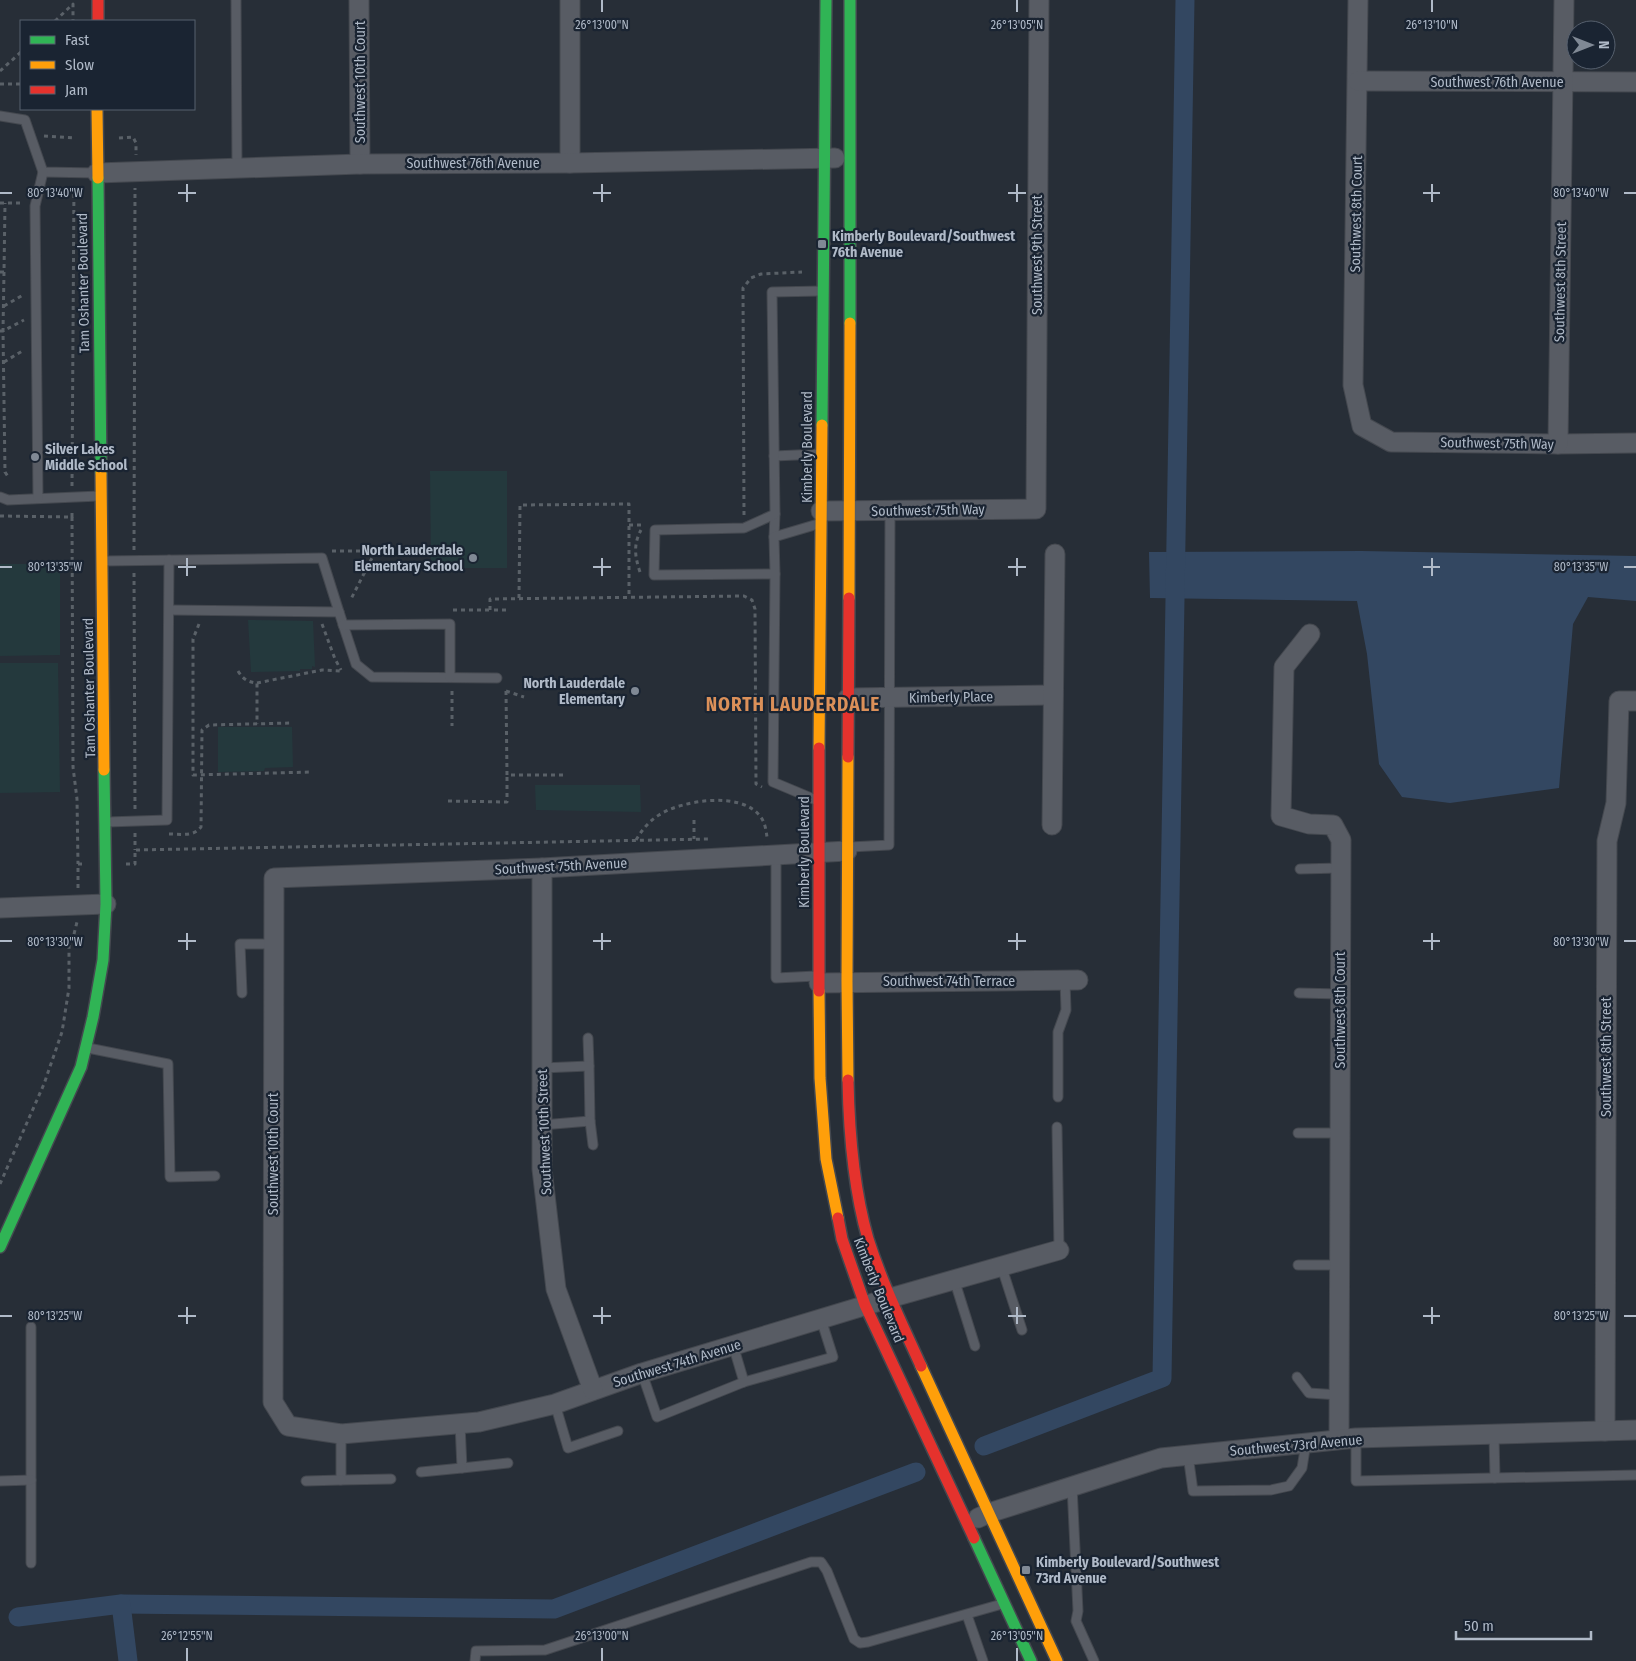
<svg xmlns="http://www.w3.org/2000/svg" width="1636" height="1661" viewBox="0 0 1636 1661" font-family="'Fira Sans Condensed',sans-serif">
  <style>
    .green { fill: #24393d }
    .water { fill: #334761 }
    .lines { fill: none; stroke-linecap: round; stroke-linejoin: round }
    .canal { stroke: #334761; stroke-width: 19 }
    .lane-casing { stroke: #44484f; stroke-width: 11 }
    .street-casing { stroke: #44484f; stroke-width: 21 }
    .fast-casing { stroke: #44484f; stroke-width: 14 }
    .slow-casing { stroke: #44484f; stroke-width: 14 }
    .jam-casing { stroke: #44484f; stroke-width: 14 }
    .path { stroke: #5a6168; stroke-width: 3; stroke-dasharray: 4 4; stroke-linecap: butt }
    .lane { stroke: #585c64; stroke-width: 9 }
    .street { stroke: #585c64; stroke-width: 19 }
    .fast { stroke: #30b455; stroke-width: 11 }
    .slow { stroke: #ff9f0a; stroke-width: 11 }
    .jam { stroke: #e5322d; stroke-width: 11 }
    .ticks { fill: none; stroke: #b0bac8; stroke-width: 2 }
    .poi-dot { fill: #808995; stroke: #1a2432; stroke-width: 2 }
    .labels { text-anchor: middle; stroke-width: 4.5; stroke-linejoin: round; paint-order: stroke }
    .street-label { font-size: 14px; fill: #b0bac8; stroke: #1a2432 }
    .poi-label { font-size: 14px; font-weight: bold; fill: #b0bac8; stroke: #1a2432; text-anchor: start }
    .district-label { font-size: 19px; font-weight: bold; letter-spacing: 1px; fill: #db9059; stroke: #1a2432 }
    .ticks-label { font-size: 12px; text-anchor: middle; fill: #b0bac8; stroke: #1a2432; stroke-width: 4.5; stroke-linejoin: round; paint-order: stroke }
  </style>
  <rect width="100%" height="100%" fill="#272e37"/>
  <!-- green -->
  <g class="green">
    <polygon points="430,471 507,471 507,568 431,568"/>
    <polygon points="0,564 60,564 60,655 0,656"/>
    <polygon points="248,620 313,621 315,667 312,666 312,669 300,669 300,671 251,672"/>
    <polygon points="0,663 58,663 60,792 0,793"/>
    <polygon points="218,727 292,727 293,767 265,768 264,771 218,772"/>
    <polygon points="535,785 640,785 641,812 536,810"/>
  </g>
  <!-- water -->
  <polygon class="water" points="1361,551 1636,556 1636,601 1588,597 1573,624 1559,788 1450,803 1402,797 1379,764 1367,654 1357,601 1150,598 1149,552"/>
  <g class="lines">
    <!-- canal -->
    <g class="canal">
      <polyline points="984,1446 1162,1378 1185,0"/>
      <polyline points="121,1604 554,1609 916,1472"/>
      <polyline points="18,1617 121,1604 128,1661"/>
    </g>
    <!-- lane casing -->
    <g class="lane-casing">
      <g id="lane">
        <polyline points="236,0 237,168"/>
        <polyline points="0,116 25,120 43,172 97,173"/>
        <polyline points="774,456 819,454"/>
        <polyline points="0,497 8,500 99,496"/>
        <polyline points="38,498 35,206 43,172"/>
        <polyline points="774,537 775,514"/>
        <polyline points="103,561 322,558 339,612"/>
        <polyline points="775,574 774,537 818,524"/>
        <polyline points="170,610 339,612 356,664 372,677 497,678"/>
        <polyline points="343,625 450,624 450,677"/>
        <polyline points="816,800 773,782 775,574 654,575 655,530 744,528 775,514 772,292 822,291"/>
        <polyline points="107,822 167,820 169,560"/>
        <polyline points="850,847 889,845 890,511"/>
        <polyline points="776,855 776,978 816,976"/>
        <polyline points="1300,869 1340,868"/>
        <polyline points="242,993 240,944 274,944"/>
        <polyline points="1299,993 1340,994"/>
        <polyline points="588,1038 589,1066"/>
        <polyline points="88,1048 168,1064 170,1177 215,1176"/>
        <polyline points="542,1068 589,1066 590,1121 542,1125"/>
        <polyline points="1058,1097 1058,1032 1066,1010 1065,981"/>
        <polyline points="590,1121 593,1145"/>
        <polyline points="1057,1127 1059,1250"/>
        <polyline points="1298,1133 1340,1133"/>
        <polyline points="1001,1265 1022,1330"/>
        <polyline points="1298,1265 1339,1265"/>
        <polyline points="954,1279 975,1346"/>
        <polyline points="31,1327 31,1563"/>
        <polyline points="733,1345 744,1382"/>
        <polyline points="642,1373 657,1417 744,1382 833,1357 821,1319"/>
        <polyline points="1297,1377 1309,1393 1339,1395"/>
        <polyline points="555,1404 568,1448 618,1431"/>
        <polyline points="460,1424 462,1468 508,1463"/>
        <polyline points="341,1434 341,1480 391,1479"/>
        <polyline points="1494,1435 1495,1478"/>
        <polyline points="1356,1438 1356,1481 1636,1475"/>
        <polyline points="1188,1455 1193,1491 1271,1490 1289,1486 1302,1468 1306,1443"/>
        <polyline points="421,1472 462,1468"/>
        <polyline points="0,1481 31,1480"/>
        <polyline points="306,1481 341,1480"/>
        <polyline points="1072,1486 1078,1611 1076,1621 1094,1661"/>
        <polyline points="967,1615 983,1661"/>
        <polyline points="475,1661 476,1651 545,1650 811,1562 821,1562 827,1571 854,1639 860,1643 868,1642 1002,1604"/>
      </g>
    </g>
    <!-- street casing -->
    <g class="street-casing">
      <g id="street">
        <polyline points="359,0 360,164"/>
        <polyline points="1358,0 1353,385 1362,426 1391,442 1558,444 1636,443"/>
        <polyline points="1358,81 1636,82"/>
        <polyline points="570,163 570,0"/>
        <polyline points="97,173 360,164 570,163 835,158"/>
        <polyline points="1558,444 1564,0"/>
        <polyline points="821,511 1036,509 1039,0"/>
        <polyline points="1310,634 1284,667 1281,816 1309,824 1333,825 1341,840 1339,1439"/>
        <polyline points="848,698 1053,695"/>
        <polyline points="1052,825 1055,554"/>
        <polyline points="847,851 542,868 274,878 273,1402 288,1426 341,1434 479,1422 555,1404 642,1373 890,1298 1059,1250"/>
        <polyline points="542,868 542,1169 556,1289 593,1390"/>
        <polyline points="0,908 106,904"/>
        <polyline points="819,983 1078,980"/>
        <polyline points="1605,1431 1607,841 1616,803 1619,701 1636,701"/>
        <polyline points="978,1518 989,1513 1161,1458 1356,1438 1636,1430"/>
      </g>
    </g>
    <!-- fast casing -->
    <g class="fast-casing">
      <g id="fast">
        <polyline points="850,0 850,323"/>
        <polyline points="98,178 101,473"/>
        <polyline points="822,425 826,0"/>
        <polyline points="0,1247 81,1067 93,1017 103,960 106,904 104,770"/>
        <polyline points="974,1538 1031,1661"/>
      </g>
    </g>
    <!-- slow casing -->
    <g class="slow-casing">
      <g id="slow">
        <polyline points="97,109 98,178"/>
        <polyline points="101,473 104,770"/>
        <polyline points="849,598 850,323"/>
        <polyline points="819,748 822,425"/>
        <polyline points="848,757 847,982 848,1080"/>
        <polyline points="819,991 820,1078 826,1159 838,1218"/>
        <polyline points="921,1366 1057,1661"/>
      </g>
    </g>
    <!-- jam casing -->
    <g class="jam-casing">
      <g id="jam">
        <polyline points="98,0 98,21"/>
        <polyline points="819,748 819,991"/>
        <polyline points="848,757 849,598"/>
        <path d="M848,1080c1,53 5,107 20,159 14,44 34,85 53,127"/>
        <polyline points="838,1218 842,1239 865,1305 974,1538"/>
      </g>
    </g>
    <!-- path -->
    <g class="path">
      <polyline points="55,21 73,4 73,21"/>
      <polyline points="0,71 21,52"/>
      <polyline points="0,84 21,84"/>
      <polyline points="44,136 75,138"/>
      <polyline points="119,138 133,137 136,143 136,155"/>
      <polyline points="0,203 24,203"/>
      <polyline points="0,272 4,272 5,203"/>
      <polyline points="4,272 3,331 5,472 9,478"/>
      <polyline points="4,306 23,295"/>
      <polyline points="0,331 3,331 24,320"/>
      <polyline points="4,362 24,350"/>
      <polyline points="72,486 74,184"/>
      <polyline points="744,515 743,288 751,278 761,274 802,272"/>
      <polyline points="0,516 72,517 72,509"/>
      <polyline points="72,517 73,767 77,799 78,864"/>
      <polyline points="629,525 645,525"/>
      <polyline points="134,550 135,188"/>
      <polyline points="332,551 371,551 374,554 350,601"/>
      <path d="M640,572c-5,-15 -7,-27 1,-42"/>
      <polyline points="134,573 135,810"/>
      <polyline points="519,598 520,505 629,504 629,597"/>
      <polyline points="453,610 490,610"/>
      <polyline points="506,610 490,610 490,599 744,596 752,600 755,609 756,784 762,787"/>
      <polyline points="199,624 193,639 193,775 312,772"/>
      <polyline points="322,624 335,659 341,670"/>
      <path d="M238,671c5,8 9,11 19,12v41"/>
      <polyline points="257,683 322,670 342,671"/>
      <polyline points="452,691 452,726"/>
      <polyline points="506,691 507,775 563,775"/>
      <polyline points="506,691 524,697"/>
      <polyline points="448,801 507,802 507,775"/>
      <polyline points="694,820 694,839"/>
      <polyline points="135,833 135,850"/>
      <path d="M169,834c12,0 25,3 32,-7l1,-97 7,-5 82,-2"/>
      <path d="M636,840c6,-10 13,-19 23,-25 23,-15 82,-24 101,1 5,6 6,14 7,21"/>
      <polyline points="126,864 135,864 135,850 708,839"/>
      <polyline points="78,888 78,864 85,864"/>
      <polyline points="0,1184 44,1084 62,1032 69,988 69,945 73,938 77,922"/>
    </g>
    <!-- lane -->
    <use href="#lane" class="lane"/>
    <!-- street -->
    <use href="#street" class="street"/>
    <!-- fast -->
    <use href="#fast" class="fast"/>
    <!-- slow -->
    <use href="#slow" class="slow"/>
    <!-- jam -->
    <use href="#jam" class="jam"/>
  </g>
  <!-- ticks -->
  <path class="ticks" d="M602,0v12M1017,0v12M1432,0v12M187,184v18M602,184v18M1017,184v18M1432,184v18M0,193h12M178,193h18M593,193h18M1008,193h18M1423,193h17M1624,193h12M187,558v18M602,558v18M1017,558v18M1432,558v18M0,567h12M178,567h18M593,567h18M1008,567h18M1423,567h17M1624,567h12M187,933v17M602,933v17M1017,933v17M1432,933v17M0,941h12M178,941h18M593,941h18M1008,941h18M1423,941h17M1624,941h12M187,1307v17M602,1307v17M1017,1307v17M1432,1307v17M0,1316h12M178,1316h18M593,1316h18M1008,1316h18M1423,1316h17M1624,1316h12M187,1648v13M602,1648v13M1017,1648v13"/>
  <!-- markers -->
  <g class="poi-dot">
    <rect x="817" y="239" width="10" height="10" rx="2.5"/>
    <circle cx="35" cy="457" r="5"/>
    <circle cx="473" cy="558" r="5"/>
    <circle cx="635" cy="691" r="5"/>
    <rect x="1021" y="1565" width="10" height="10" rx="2.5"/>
  </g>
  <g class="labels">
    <!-- street labels -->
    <g class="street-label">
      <text transform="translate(360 82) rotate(-90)" y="5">Southwest 10th Court</text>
      <text x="1497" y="87">Southwest 76th Avenue</text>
      <text x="473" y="168">Southwest 76th Avenue</text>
      <text transform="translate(1356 214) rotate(-89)" y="5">Southwest 8th Court</text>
      <text transform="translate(1037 255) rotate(-90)" y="5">Southwest 9th Street</text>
      <text transform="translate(1560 282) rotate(-89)" y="5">Southwest 8th Street</text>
      <text transform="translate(83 283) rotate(-91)" y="5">Tam Oshanter Boulevard</text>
      <text transform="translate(1497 443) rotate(1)" y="5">Southwest 75th Way</text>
      <text transform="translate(807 447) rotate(-90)" y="5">Kimberly Boulevard</text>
      <text transform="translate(928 510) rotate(-1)" y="5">Southwest 75th Way</text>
      <text transform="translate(89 688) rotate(-91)" y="5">Tam Oshanter Boulevard</text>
      <text transform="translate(951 697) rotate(-1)" y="5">Kimberly Place</text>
      <text transform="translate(804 852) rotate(-90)" y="5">Kimberly Boulevard</text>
      <text transform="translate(561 866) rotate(-3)" y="5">Southwest 75th Avenue</text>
      <text x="949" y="986">Southwest 74th Terrace</text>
      <text transform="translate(1340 1010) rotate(-90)" y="5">Southwest 8th Court</text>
      <text transform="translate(1606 1057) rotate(-90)" y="5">Southwest 8th Street</text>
      <text transform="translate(544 1132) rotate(-92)" y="5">Southwest 10th Street</text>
      <text transform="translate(273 1154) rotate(-90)" y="5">Southwest 10th Court</text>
      <text transform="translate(879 1290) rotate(68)" y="5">Kimberly Boulevard</text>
      <text transform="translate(677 1363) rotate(-17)" y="5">Southwest 74th Avenue</text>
      <text transform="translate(1296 1445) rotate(-5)" y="5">Southwest 73rd Avenue</text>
    </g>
    <!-- poi labels -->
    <g class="poi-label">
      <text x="832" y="241">Kimberly Boulevard/Southwest<tspan x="832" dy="16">76th Avenue</tspan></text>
      <text x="45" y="454">Silver Lakes<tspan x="45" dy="16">Middle School</tspan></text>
      <text x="463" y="555" text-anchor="end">North Lauderdale<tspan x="463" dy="16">Elementary School</tspan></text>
      <text x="625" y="688" text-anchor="end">North Lauderdale<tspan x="625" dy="16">Elementary</tspan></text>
      <text x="1036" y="1567">Kimberly Boulevard/Southwest<tspan x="1036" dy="16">73rd Avenue</tspan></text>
    </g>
    <!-- district labels -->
    <g class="district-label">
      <text x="793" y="711">NORTH LAUDERDALE</text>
    </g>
  </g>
  <g class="ticks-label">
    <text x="602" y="29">26°13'00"N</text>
    <text x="1017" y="29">26°13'05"N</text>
    <text x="1432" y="29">26°13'10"N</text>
    <text x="1581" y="197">80°13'40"W</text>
    <text x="55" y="197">80°13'40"W</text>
    <text x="1581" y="571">80°13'35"W</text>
    <text x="55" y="571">80°13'35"W</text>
    <text x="1581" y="946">80°13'30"W</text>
    <text x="55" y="946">80°13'30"W</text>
    <text x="55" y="1320">80°13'25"W</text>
    <text x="1581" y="1320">80°13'25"W</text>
    <text x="187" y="1640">26°12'55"N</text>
    <text x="602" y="1640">26°13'00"N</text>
    <text x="1017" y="1640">26°13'05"N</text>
  </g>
  <!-- legend -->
  <rect x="20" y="20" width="175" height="90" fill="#1a2432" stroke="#56606e"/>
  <rect x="30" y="36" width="25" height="8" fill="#30b455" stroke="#56606e"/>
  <text x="65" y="45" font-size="15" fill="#b0bac8">Fast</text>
  <rect x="30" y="61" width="25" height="8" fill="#ff9f0a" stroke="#56606e"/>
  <text x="65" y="70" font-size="15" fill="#b0bac8">Slow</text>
  <rect x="30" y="86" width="25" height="8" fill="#e5322d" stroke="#56606e"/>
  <text x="65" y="95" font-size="15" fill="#b0bac8">Jam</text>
  <!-- north arrow -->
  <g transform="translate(1591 45) rotate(90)"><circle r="24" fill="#1a2432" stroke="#56606e"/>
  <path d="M0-4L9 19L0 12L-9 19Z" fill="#808995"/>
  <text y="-8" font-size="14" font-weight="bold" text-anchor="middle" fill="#b0bac8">N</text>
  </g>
  <!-- scale -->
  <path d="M1456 1631v8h135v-8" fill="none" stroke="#b0bac8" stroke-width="2.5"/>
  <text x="1464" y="1631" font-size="15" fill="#b0bac8" stroke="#1a2432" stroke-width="4" paint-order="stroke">50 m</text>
</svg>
